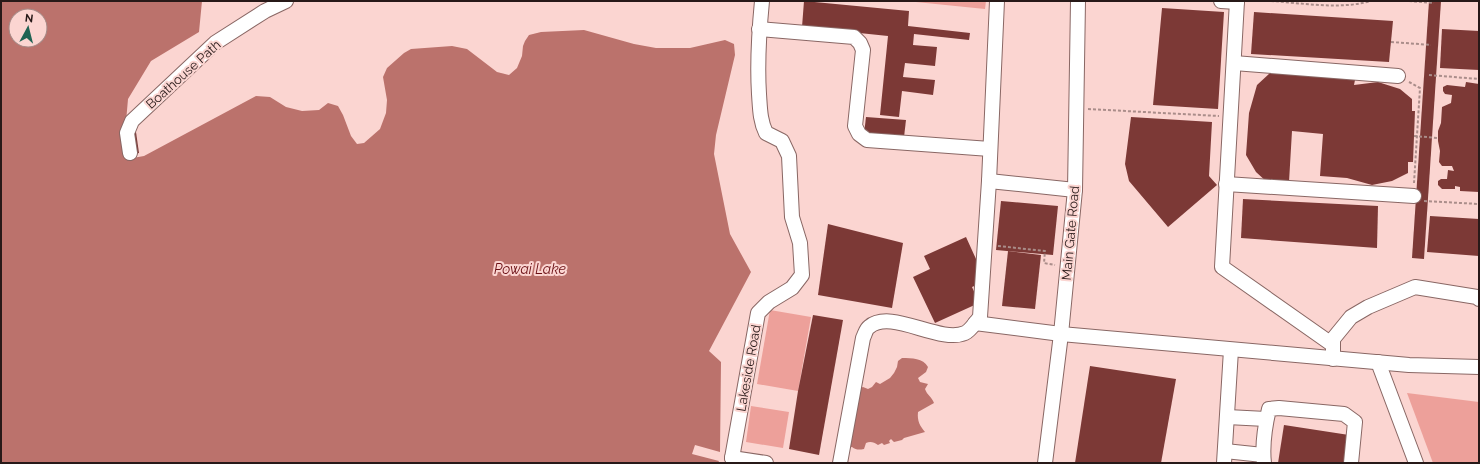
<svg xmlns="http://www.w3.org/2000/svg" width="1480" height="464" viewBox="0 0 1480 464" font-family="Raleway,sans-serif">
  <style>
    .green { fill: #eda09a }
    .water { fill: #bb726c; fill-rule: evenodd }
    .building { fill: #7c3936 }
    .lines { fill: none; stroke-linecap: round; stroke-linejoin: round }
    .minor-casing { stroke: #896764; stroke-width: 16 }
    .path { stroke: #aa8d8a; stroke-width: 2; stroke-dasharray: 3 2; stroke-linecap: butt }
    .minor { stroke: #fff; stroke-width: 14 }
    .labels { text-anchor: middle; stroke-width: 4; stroke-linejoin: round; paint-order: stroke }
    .street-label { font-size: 13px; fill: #271918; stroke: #fbd5d1 }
    .water-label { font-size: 14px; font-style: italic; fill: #6a0f14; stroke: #fbd5d1 }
  </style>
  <rect width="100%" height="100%" fill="#fbd5d1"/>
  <!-- green -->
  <g class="green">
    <polygon points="906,1 986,1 985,9"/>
    <polygon points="770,310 811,317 798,391 757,384"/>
    <polygon points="1407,393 1479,402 1479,463 1433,463"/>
    <polygon points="751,406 789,412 783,448 746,442"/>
  </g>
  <!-- water -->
  <g class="water">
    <path d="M1,1h201l-3,31 -48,29 -23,38 -4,46 3,14 17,-3 112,-60 14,1 16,10 16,4 17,-1 9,-7 10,3 5,9 8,21 6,8 7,-1 16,-14 6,-16 1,-13 -4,-23 4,-9 17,-15 7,-4 41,-3 15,3 30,23 12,3 8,-7 5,-12 1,-10 2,-5 4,-6 12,-3 43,-2 50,14 22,4h34l35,-8 9,4 1,11 -19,80 -2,19 16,80 21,38 -42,79 12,11 -1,90 -25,-7 -3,9 27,7 -1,2h-717zM16,16h24v24h-24z"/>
    <path d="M902,358c10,0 21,0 26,9l-2,5 -8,6 2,4 8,2 -3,5c2,6 7,8 9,14l-16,9c-1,9 2,14 7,20l-21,6 -2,2 -8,2 -3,-3 -2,2 1,2 -6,2 -2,-2 -4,2c-4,-3 -8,-4 -12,-2l-2,6c-5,1 -8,1 -12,-2l-5,1 3,-15h3l-2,-7 9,-38 3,-1 5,2 4,-2 4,-5 4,2 10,-6 4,-5 3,-6 1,-6z"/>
  </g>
  <!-- building -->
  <g class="building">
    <polygon points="804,1 909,11 908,26 970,33 969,40 914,34 913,45 937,47 935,66 905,63 903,77 935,80 933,95 902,91 899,117 880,115 888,36 802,27"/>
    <polygon points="1429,1 1441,1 1424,259 1412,258"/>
    <polygon points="1162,8 1224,12 1218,109 1153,105"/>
    <polygon points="1254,12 1393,21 1389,62 1251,54"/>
    <polygon points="1442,29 1479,31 1479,70 1440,68"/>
    <polygon points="1270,73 1355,80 1354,85 1378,82 1400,89 1412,99 1412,111 1415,111 1413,162 1408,162 1408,173 1392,181 1372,185 1347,178 1320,176 1323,134 1292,131 1289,182 1268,183 1256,172 1246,155 1249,113 1257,85"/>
    <polygon points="1466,82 1479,84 1479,192 1460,191 1460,187 1455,186 1455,189 1442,189 1438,185 1438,181 1441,179 1447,179 1448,170 1454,171 1452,166 1442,166 1439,162 1440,151 1438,141 1438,131 1441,123 1442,107 1451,103 1452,95 1445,94 1443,91 1443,87 1447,85 1465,87"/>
    <polygon points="866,117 906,120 904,137 864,134"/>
    <polygon points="1131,117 1212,122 1209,176 1217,185 1168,227 1129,181 1125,164"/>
    <polygon points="136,132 139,153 131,155 128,133"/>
    <polygon points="1243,199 1378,206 1377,248 1241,238"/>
    <polygon points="1001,201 1058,206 1053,255 996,250"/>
    <polygon points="1430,216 1479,219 1479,256 1427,252"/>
    <polygon points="828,224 903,243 892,308 818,295"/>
    <polygon points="966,237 986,281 972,287 979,303 935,323 913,277 930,269 924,256"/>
    <polygon points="1008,251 1041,255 1035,309 1002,306"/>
    <polygon points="813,315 843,320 819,455 789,449 798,391"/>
    <polygon points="1090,366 1176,379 1161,463 1075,463"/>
    <polygon points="1284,425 1349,435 1345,463 1278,463"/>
  </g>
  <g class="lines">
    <!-- minor casing -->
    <g class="minor-casing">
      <g id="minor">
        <polyline points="1221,1 1237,2"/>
        <polyline points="1237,1 1222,267 1333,345 1333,359"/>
        <polyline points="759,29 854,37 860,43 863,50 855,126 859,134 867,140 990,149"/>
        <polyline points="1234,63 1398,76"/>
        <polyline points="130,153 127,133 132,121 215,43 265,11 286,1"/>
        <polyline points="989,181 1075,190"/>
        <polyline points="1226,184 1414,196"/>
        <polyline points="975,323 1061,334 1409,365 1479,367"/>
        <polyline points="1333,345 1333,339 1351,317 1368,307 1415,287 1477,297 1479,299"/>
        <polyline points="1378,362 1416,463"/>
        <polyline points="1227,417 1266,419"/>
        <polyline points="1225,451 1263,455"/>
        <polyline points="732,458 766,463"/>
        <path d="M734,463l-2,-5 26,-145 11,-11 23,-14 10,-13 -2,-32 -8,-26 -3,-61 -7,-15 -16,-8c-6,-12 -6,-25 -7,-39 -2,-31 0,-62 3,-93"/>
        <path d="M840,463l23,-125c2,-4 3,-9 6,-11 22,-19 70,17 96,6 5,-2 11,-11 15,-16l9,-136 8,-180"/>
        <polyline points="1045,463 1061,334 1075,190 1078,1"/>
        <polyline points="1224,463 1231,350"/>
        <path d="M1264,463c-2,-17 1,-37 5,-54l10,-1 65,6 11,8 -4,41"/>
      </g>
    </g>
    <!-- path -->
    <g class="path">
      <path d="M1271,1c32,2 68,9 100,0"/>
      <polyline points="1409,1 1434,3"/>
      <polyline points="1391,42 1431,45"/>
      <polyline points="1429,75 1479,79"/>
      <polyline points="1409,82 1420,88 1414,183"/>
      <polyline points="1088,109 1219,116"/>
      <polyline points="1414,136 1438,138"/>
      <polyline points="1424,201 1479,204"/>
      <polyline points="998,246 1045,251 1044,263 1055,265"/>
    </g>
    <!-- minor -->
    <use href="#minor" class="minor"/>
  </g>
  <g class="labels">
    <!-- street labels -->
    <g class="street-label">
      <text transform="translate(183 74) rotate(-42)" y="5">Boathouse Path</text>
      <text transform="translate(1070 233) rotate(-85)" y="5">Main Gate Road</text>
      <text transform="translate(748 368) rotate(-80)" y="5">Lakeside Road</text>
    </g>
    <!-- water labels -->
    <g class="water-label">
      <text x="530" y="274">Powai Lake</text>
    </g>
  </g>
  <!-- border -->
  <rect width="1480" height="464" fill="none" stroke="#271918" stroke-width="4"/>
  <!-- north arrow -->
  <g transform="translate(28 28) rotate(7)"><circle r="19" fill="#fbd5d1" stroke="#a68a87"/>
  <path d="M0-3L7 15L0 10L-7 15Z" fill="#206353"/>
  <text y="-6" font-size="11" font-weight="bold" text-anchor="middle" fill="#271918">N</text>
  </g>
</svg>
